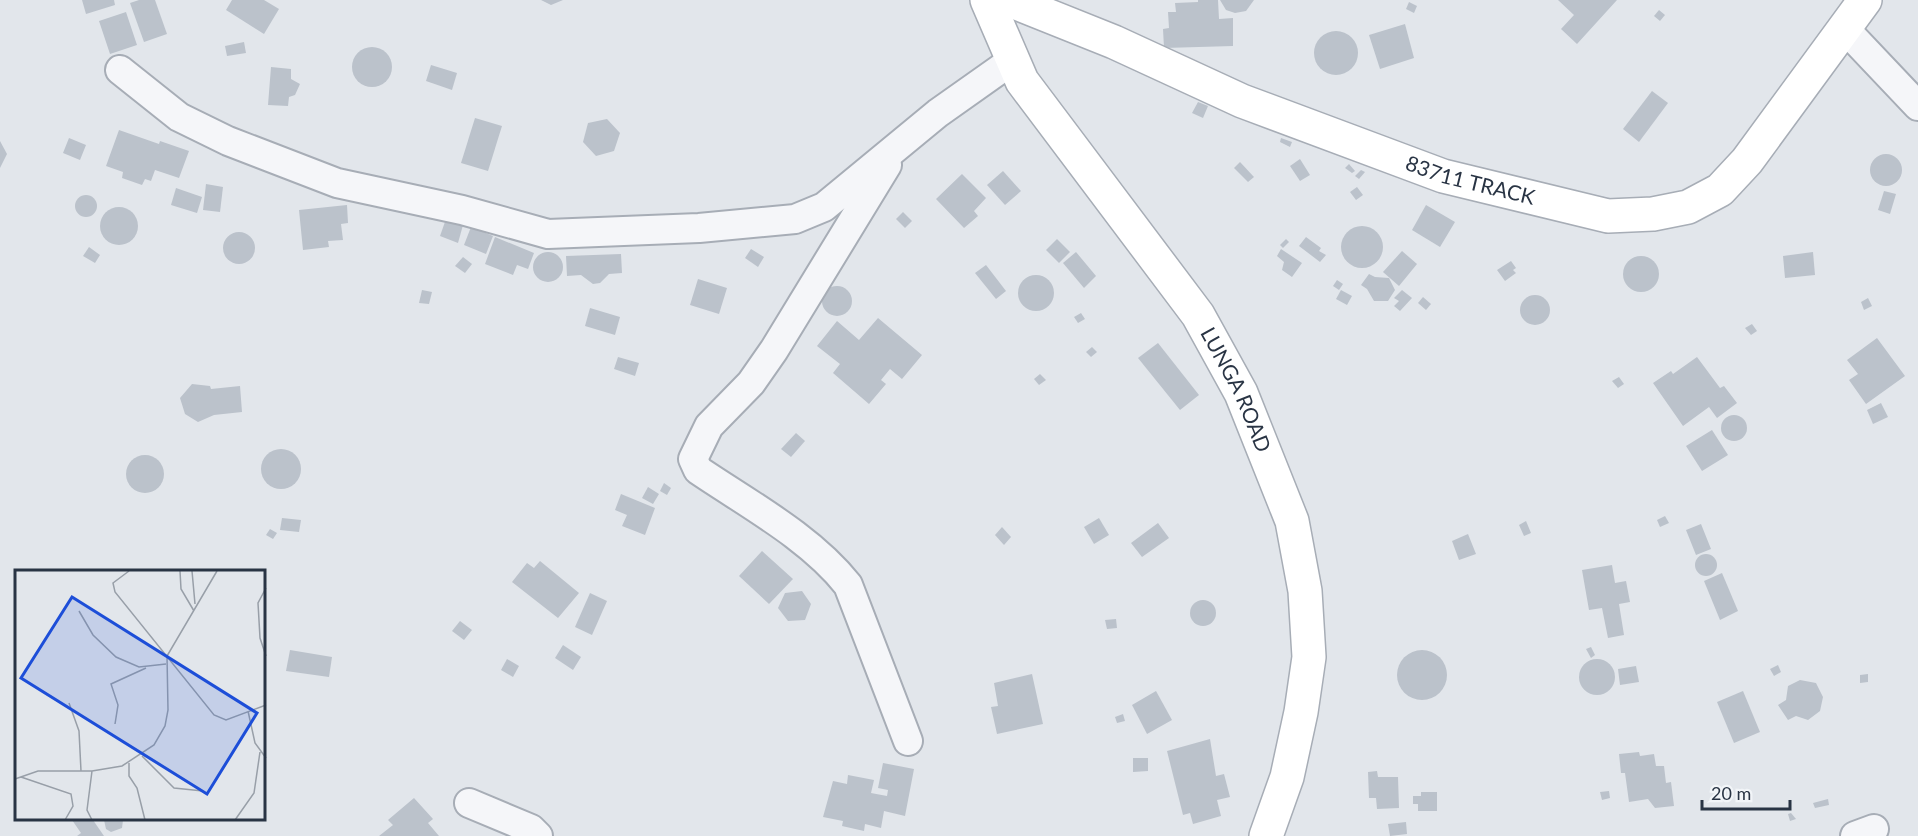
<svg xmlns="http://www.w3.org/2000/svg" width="1918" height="836" viewBox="0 0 1918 836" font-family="Lato,sans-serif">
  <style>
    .building { fill: #bbc2cb }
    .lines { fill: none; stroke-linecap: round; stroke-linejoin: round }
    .street-casing { stroke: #a7adb6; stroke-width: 32 }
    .secondary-casing { stroke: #a7adb6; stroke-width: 36 }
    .street { stroke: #f5f6f9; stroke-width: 28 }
    .secondary { stroke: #fff; stroke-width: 33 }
    .labels { text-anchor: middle; stroke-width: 6; stroke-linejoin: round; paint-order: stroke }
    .street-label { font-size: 21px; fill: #293444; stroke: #f2f5f8 }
    .inset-road { fill: none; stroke: #989fa8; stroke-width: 1.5 }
    .view { fill: #1d4ed8; fill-opacity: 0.15; stroke: #1d4ed8; stroke-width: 3 }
    .inset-edge { fill: none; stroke: #293444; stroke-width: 3 }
  </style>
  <rect width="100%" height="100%" fill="#e2e6eb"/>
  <!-- building -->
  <g class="building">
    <polygon points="82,0 114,0 115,5 86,14"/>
    <polygon points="139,0 155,0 167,34 144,42 130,3"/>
    <polygon points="232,0 264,0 279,9 264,34 226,10"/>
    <polygon points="541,0 563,0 551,5"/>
    <polygon points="1198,0 1218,0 1219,19 1233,18 1233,46 1164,48 1163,29 1169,28 1168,12 1176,12 1175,3 1198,2"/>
    <polygon points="1220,0 1254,0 1246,11 1235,13 1226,10"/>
    <polygon points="1558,0 1617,0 1577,44 1561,29 1574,15"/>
    <polygon points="1409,2 1417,6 1414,13 1406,9"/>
    <polygon points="1659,10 1665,15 1660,21 1654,16"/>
    <polygon points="126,12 137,45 110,54 99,21"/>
    <polygon points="1405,24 1414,58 1380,69 1369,35"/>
    <circle cx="1336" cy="53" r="22"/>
    <polygon points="244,42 246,53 227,56 225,46"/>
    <circle cx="372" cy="67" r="20"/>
    <polygon points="431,65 457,73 452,90 426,81"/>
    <polygon points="271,67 291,69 291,79 300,84 295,95 289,97 288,106 268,105"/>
    <polygon points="1652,91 1668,103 1639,142 1623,129"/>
    <polygon points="1198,102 1208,106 1203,118 1192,113"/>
    <polygon points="475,118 502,126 488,171 461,163"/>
    <polygon points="607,119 620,133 614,151 596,156 583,142 588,123"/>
    <polygon points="119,130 159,144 160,141 189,151 179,178 155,170 151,181 145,179 142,185 122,178 123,172 106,166"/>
    <polygon points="69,138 86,145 80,160 63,153"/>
    <polygon points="1281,138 1292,142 1290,147 1280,142"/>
    <polygon points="0,141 7,154 0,168"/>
    <circle cx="1886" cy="170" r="16"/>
    <polygon points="1300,159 1310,175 1300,181 1290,166"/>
    <polygon points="1240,162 1254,177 1248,182 1234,168"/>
    <polygon points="1349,164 1355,171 1352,173 1345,168"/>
    <polygon points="1361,170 1365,172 1359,179 1355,176"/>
    <polygon points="1003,171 1021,191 1005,205 987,185"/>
    <polygon points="962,174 986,198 974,211 978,216 964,228 936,199"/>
    <polygon points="206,184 223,187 220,212 203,210"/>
    <polygon points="1357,187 1363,195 1356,200 1350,192"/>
    <polygon points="176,188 202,197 197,213 171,205"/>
    <polygon points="1884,191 1896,194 1890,214 1878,210"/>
    <circle cx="86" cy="206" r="11"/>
    <polygon points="347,205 348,223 341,224 343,240 328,241 329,247 303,250 299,210"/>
    <polygon points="1426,205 1455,222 1440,247 1412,230"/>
    <circle cx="119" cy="226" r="19"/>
    <polygon points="903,212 912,221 905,228 896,219"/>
    <polygon points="446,219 463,225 458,243 440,236"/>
    <circle cx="1362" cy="247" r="21"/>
    <polygon points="471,227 493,236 486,254 464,245"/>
    <circle cx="239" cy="248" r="16"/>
    <polygon points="495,237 534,253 528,269 517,265 513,275 485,264"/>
    <polygon points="1306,237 1321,248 1319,251 1326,255 1320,262 1299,246"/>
    <polygon points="1057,239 1070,252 1059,263 1046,250"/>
    <polygon points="1286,239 1289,242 1283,248 1280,245"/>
    <polygon points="89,247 100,255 95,263 83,256"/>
    <polygon points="751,249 764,257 758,267 745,258"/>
    <polygon points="1281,249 1302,263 1292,277 1282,270 1284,262 1277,256"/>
    <polygon points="1402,251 1417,264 1399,286 1383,272"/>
    <polygon points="1076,252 1096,276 1084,288 1063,263"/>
    <polygon points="1813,252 1815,275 1785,278 1783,256"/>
    <circle cx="548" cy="267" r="15"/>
    <polygon points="621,254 622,273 609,274 600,283 593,284 581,275 567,276 566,256"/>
    <circle cx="1641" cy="274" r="18"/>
    <polygon points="463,257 472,264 465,273 455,266"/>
    <polygon points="1511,261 1516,268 1513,270 1516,273 1505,281 1497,270"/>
    <polygon points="986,265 1006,291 996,299 975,273"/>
    <polygon points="1369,274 1375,277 1389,278 1395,290 1388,301 1374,301 1367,289 1361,285"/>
    <circle cx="1036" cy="293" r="18"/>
    <polygon points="698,279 727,288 719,314 690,305"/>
    <polygon points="1337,280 1343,284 1339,290 1333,286"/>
    <circle cx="837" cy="301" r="15"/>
    <polygon points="422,290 432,292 429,304 419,303"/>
    <polygon points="1341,290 1352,296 1347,305 1336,299"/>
    <polygon points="1402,290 1412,298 1400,311 1394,306 1399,301 1394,298"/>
    <circle cx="1535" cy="310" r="15"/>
    <polygon points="1423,297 1431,304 1426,310 1418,303"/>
    <polygon points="1868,298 1872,306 1864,310 1861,302"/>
    <polygon points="590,308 620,317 615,335 585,326"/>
    <polygon points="1081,313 1085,319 1078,323 1074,317"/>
    <polygon points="878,318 922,355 902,379 890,369 881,380 886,384 869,404 833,373 840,364 817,346 837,321 859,340"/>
    <polygon points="1752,324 1757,331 1751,335 1745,328"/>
    <polygon points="1877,338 1905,376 1866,404 1849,380 1858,374 1847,360"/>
    <polygon points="1158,343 1199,395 1180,410 1138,358"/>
    <polygon points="1092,347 1097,352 1091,357 1086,352"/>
    <polygon points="618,357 639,363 635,376 614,369"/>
    <polygon points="1697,357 1720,388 1724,386 1737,403 1717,418 1709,407 1683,426 1653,383 1671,371 1673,374"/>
    <polygon points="1040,374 1046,380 1039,385 1034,379"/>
    <polygon points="1619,377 1624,384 1618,388 1612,381"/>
    <polygon points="192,384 210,386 211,389 240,386 242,412 214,415 198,422 185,414 180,398"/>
    <polygon points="1881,403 1888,417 1873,424 1867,410"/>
    <circle cx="1734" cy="428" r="13"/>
    <polygon points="1712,430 1728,455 1702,471 1686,446"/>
    <polygon points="796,433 805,441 791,457 781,449"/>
    <circle cx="281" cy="469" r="20"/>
    <circle cx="145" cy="474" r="19"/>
    <polygon points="664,483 671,488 667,495 660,491"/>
    <polygon points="648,487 659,494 653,504 642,498"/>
    <polygon points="621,494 655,508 645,535 622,526 627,515 615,510"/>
    <polygon points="1665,516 1669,523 1660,527 1657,520"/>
    <polygon points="282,518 301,520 299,532 280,530"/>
    <polygon points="1099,518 1109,535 1094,544 1084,527"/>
    <polygon points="1526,521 1531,533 1524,536 1519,525"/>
    <polygon points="1158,523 1169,538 1142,557 1131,543"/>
    <polygon points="1701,524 1711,549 1696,555 1686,530"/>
    <polygon points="1002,527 1011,537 1004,545 995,535"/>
    <polygon points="270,529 277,533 273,539 266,535"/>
    <polygon points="1468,534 1476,554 1459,560 1452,541"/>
    <polygon points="762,551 793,579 769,604 739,576"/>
    <circle cx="1706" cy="565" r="11"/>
    <polygon points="540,561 579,593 558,618 512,582 527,563 534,568"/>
    <polygon points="1612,565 1615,583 1626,581 1630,602 1619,604 1624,635 1608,638 1602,608 1589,610 1582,570"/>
    <polygon points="1722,573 1738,611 1720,620 1704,581"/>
    <polygon points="802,591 811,604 805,620 788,621 778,608 785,593"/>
    <polygon points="590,593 607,601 592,635 575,627"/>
    <circle cx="1203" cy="613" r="13"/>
    <polygon points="1116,619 1117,628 1107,629 1105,620"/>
    <polygon points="460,621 472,630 464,640 452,631"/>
    <polygon points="563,645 581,657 573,670 555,658"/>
    <polygon points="1591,647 1595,655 1591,658 1586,649"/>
    <polygon points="290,650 332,657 329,677 286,671"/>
    <circle cx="1422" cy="675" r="25"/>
    <polygon points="507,659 519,666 513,677 501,670"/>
    <circle cx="1597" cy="677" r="18"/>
    <polygon points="1778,665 1781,672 1774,676 1770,669"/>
    <polygon points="1636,666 1639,682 1620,685 1618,669"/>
    <polygon points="1032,674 1043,724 997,734 991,707 998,706 994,683"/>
    <polygon points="1868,674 1868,682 1860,683 1860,675"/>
    <polygon points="1800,680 1816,683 1823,697 1820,711 1808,720 1796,716 1788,720 1778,705 1786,700 1788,686"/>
    <polygon points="1156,691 1172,720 1147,734 1132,705"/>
    <polygon points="1743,691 1760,732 1734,743 1717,702"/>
    <polygon points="1123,714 1125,721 1117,723 1115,717"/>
    <polygon points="1210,739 1216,776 1224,774 1230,797 1217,800 1221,816 1193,824 1190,813 1183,815 1167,751"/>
    <polygon points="1639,752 1640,756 1654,754 1656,766 1664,766 1666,783 1671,782 1674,806 1655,808 1648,799 1629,802 1625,773 1621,773 1619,754"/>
    <polygon points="1133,758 1148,758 1148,771 1133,772"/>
    <polygon points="883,763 914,769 905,816 884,811 881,828 865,824 864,831 842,826 843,821 823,817 833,781 847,784 848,775 874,780 871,793 887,796 888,790 878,788"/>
    <polygon points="1377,771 1378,777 1398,777 1399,808 1377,809 1376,798 1369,798 1368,772"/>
    <polygon points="1609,791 1610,798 1602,800 1600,792"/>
    <polygon points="1421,792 1437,792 1437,811 1418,811 1418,804 1413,804 1413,796 1421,796"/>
    <polygon points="414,798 433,819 428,823 439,836 379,836 393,825 388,820"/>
    <polygon points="1828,799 1829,805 1815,808 1813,803"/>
    <polygon points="1791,813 1796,819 1790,821 1788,814"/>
    <polygon points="72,820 93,820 104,836 77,836 81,833"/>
    <polygon points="104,820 123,820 122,828 111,832 106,829"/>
    <polygon points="1406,822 1407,834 1390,836 1388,824"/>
  </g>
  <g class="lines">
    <!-- street casing -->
    <g class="street-casing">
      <g id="street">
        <polyline points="1844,28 1918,106"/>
        <polyline points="120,70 179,117 228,141 337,183 462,210 548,234 699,228 795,219 824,207 938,113 1013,60"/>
        <path d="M887,165l-113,185 -23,33 -42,43 -16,33 5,11c50,34 112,67 150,115l60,156"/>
        <polyline points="469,803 531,829 538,836"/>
        <polyline points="1855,836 1874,829"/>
      </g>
    </g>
    <!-- secondary casing -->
    <g class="secondary-casing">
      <g id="secondary">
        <path id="s1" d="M987,0l35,81 176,234 43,78 51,128 13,70 4,66 -8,55 -14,65 -21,59"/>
        <path id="s2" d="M1009,0l105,42 128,59 201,75 165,40 45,-2 35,-7 32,-17 27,-29 118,-161"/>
      </g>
    </g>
    <!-- street -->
    <use href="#street" class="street"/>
    <!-- secondary -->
    <use href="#secondary" class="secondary"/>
  </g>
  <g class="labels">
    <!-- street labels -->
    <g class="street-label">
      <text dy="7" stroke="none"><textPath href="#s2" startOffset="496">83711 TRACK</textPath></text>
      <text dy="7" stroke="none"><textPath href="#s1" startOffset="465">LUNGA ROAD</textPath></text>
    </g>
  </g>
  <!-- overview -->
  <g transform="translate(15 570)">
    <rect width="250" height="250" fill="#e2e6eb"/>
    <path class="inset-road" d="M114,1l-16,12 2,9 99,123 12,5 40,-15M165,1l1,18 13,22M177,1l3,33M251,18l-8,15 2,35 6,18M64,41l14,24 23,22 23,10 27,-3M54,133l10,28 2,40M233,141l7,32 11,15M100,154l3,-19 -7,-21 35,-16M127,186l32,32 29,3M114,193v13l8,12 8,32M77,201l-5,39 5,10M6,207l50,17 2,12 -8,14M0,209l23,-8h54l30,-5 32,-21 11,-19 3,-16 -1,-54 50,-85M220,250l19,-27 6,-41"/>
    <path class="view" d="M57,27l185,116 -50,81 -186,-116z"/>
    <rect width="250" height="250" class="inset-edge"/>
  </g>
  <!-- scale -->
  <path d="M1702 800v9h88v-9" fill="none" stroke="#293444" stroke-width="3"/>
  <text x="1711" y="800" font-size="18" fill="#293444" stroke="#f2f5f8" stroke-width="4.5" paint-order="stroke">20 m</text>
</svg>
